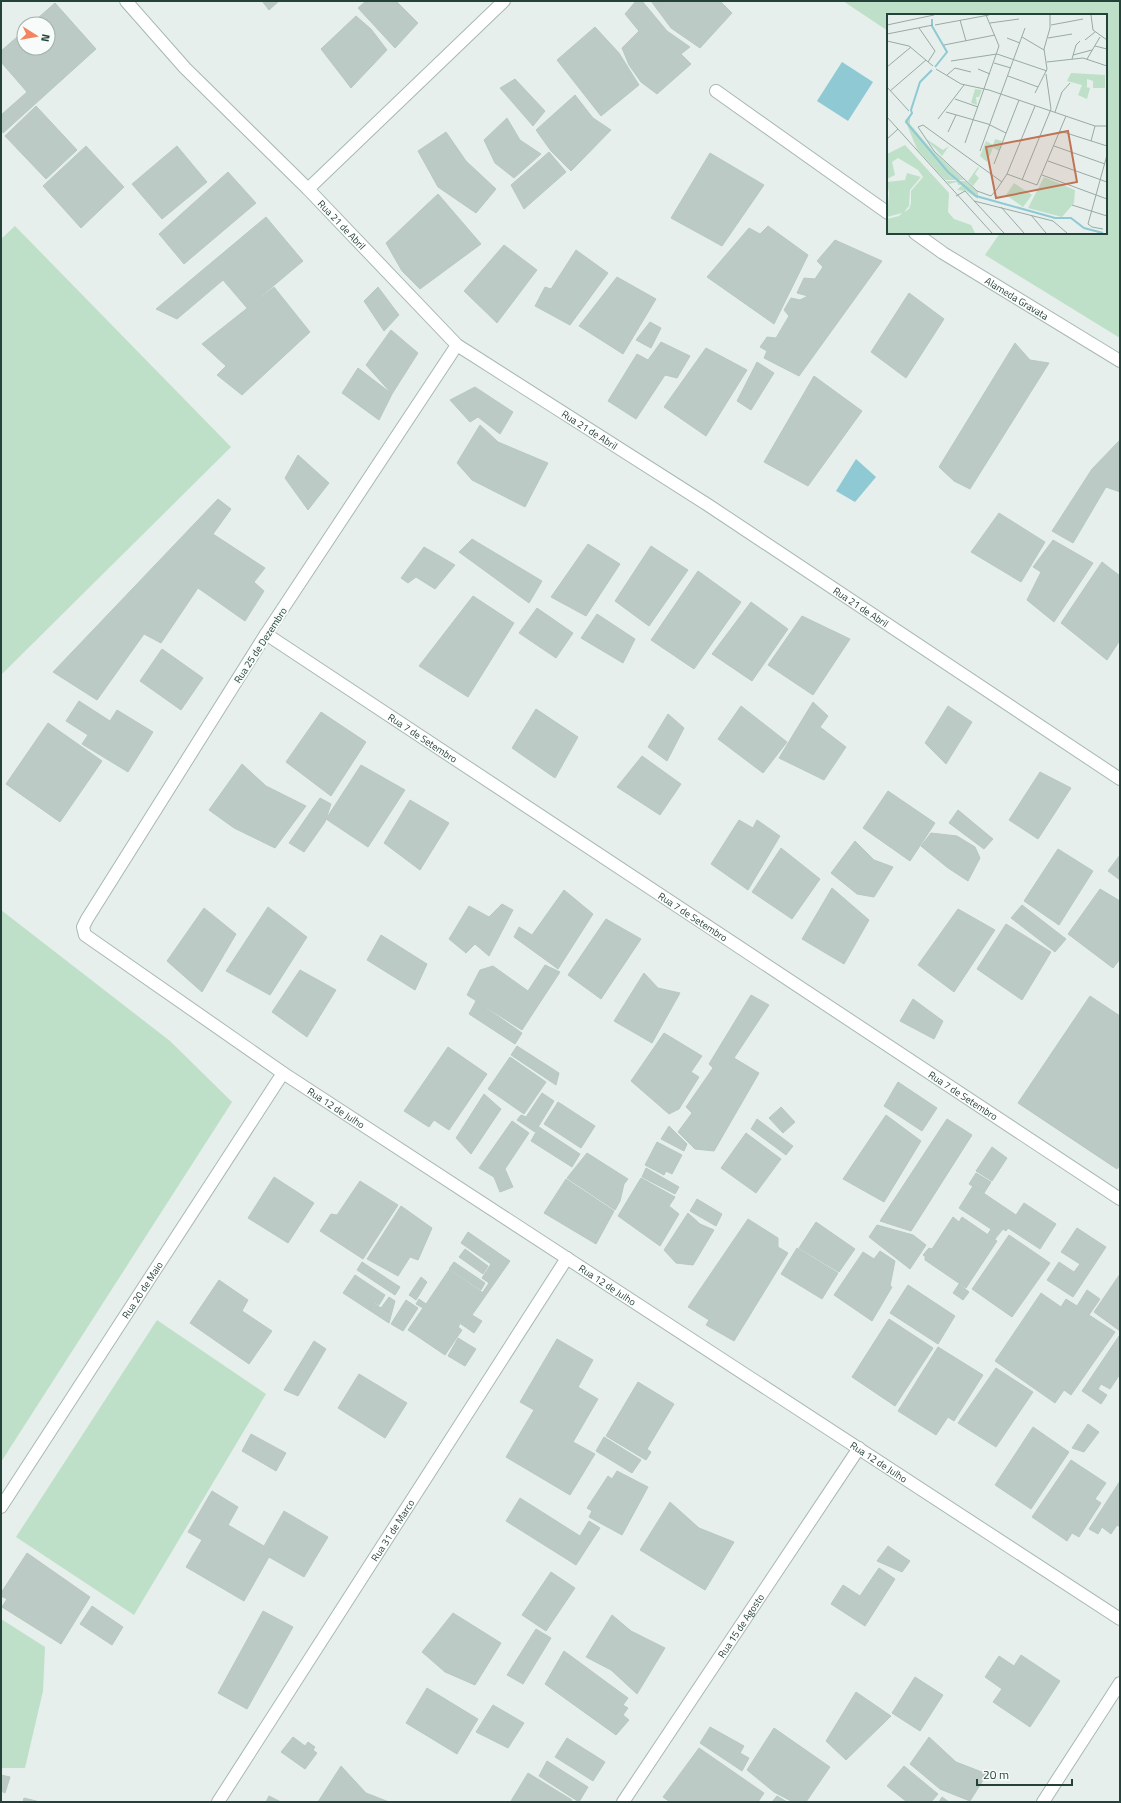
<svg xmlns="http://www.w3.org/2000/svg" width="1121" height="1803" viewBox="0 0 1121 1803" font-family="'Titillium Web',sans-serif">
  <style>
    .green { fill: #bfe0c8 }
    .water { fill: #8ec9d4 }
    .building { fill: #bbcac4; stroke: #b8c9c2 }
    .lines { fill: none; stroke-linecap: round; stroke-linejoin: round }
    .street-casing { stroke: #a8b8b2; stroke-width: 14 }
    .street { stroke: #fff; stroke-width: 12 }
    .labels { text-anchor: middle; stroke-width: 4; stroke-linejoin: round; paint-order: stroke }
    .street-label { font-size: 10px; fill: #24423a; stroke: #f7fbf9 }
    .inset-river { fill: none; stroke: #8ec9d4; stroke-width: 2 }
    .inset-road { fill: none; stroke: #98aaa4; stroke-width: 1 }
    .view { fill: #c07456; fill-opacity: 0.15; stroke: #c07456; stroke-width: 2 }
    .inset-edge { fill: none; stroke: #24423a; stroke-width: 2 }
  </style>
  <rect width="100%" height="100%" fill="#e6efeb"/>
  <!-- green -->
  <g class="green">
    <polygon points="843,1 1120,1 1120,338 985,255 1000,233 1106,233 1106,15 888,15 888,31"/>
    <polygon points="15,226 231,447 1,675 1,239"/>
    <polygon points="1,910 170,1041 232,1102 1,1462"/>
    <polygon points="157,1320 266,1394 134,1615 16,1537"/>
    <polygon points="1,1619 45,1647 43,1691 25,1768 1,1768"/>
  </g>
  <!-- water -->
  <g class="water">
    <polygon points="842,62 873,82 848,121 817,101"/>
    <polygon points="856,459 876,477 855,502 836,491"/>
  </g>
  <!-- building -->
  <g class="building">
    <polygon points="262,1 279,1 269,10"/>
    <polygon points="366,1 396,1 418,23 395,48 358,8"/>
    <polygon points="636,1 642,1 667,31 690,47 681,54 691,64 657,94 641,82 629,65 622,48 639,31 625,14"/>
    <polygon points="651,1 720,1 732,13 700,48 671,28"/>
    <polygon points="55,3 96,49 3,133 1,130 1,115 27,92 1,62 1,51 24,31 24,48 48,48 48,24 31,24"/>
    <polygon points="356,16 371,29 387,50 351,88 321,49"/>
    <polygon points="595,27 619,53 639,85 601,116 557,60"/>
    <polygon points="515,79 545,111 533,126 500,88"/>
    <polygon points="575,95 593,118 611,130 571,171 551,151 536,130"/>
    <polygon points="36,106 77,150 46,179 5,136"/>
    <polygon points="507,118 520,140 541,154 514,178 495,163 484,140"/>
    <polygon points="446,132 466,161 496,189 476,213 438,187 418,151"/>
    <polygon points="86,146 124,187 81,228 43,186"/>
    <polygon points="177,146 207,182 162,219 132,184"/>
    <polygon points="549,152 566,172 524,209 511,185"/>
    <polygon points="710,153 764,185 722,246 671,218"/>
    <polygon points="228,172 256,203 184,264 159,234"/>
    <polygon points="438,194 481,244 420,289 402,271 386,243"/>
    <polygon points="266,217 303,261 247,308 223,280 177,319 156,309"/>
    <polygon points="768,226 808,255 774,324 707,277 749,228 760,234"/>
    <polygon points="835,240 882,261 799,376 764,358 767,351 760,347 767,337 776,338 789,316 784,310 791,298 800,300 808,296 797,293 804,278 815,279 823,267 817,261"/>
    <polygon points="504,245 537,270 497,323 464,291"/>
    <polygon points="576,250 608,273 570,325 535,306 545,287 551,289"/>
    <polygon points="617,277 656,299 623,354 579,326"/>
    <polygon points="274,287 310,332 242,395 217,375 226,366 202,344"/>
    <polygon points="378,287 399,315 384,331 364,301"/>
    <polygon points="909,293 944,319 906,378 871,352"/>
    <polygon points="650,322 661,328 651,348 636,340"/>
    <polygon points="391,330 418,353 392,394 366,365"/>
    <polygon points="661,342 690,356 677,378 665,375 636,419 608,401 637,354 648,360"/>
    <polygon points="1015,343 1030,360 1049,363 970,489 954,481 939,467"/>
    <polygon points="706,348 747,370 706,436 664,407"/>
    <polygon points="757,362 774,373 751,410 737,401"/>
    <polygon points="358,368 392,394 379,420 342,393"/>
    <polygon points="814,376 862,411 808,486 764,462"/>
    <polygon points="475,387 513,412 500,434 478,417 470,422 450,400"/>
    <polygon points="480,425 498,442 548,463 525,507 472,480 457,463"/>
    <polygon points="1120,440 1120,492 1106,487 1073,543 1052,531 1092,469"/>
    <polygon points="298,455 329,483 308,510 285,478"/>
    <polygon points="218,499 231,509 213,534 265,568 254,582 264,591 245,621 198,588 161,643 144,634 97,700 53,672"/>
    <polygon points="999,513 1045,542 1021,582 971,552"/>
    <polygon points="472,539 542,581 529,603 459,552"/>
    <polygon points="1053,540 1093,563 1054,622 1027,600 1041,572 1033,567"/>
    <polygon points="588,544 620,564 586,616 551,597"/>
    <polygon points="651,546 688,570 649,626 615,601"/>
    <polygon points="424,547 455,565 435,589 416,577 408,583 401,578"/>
    <polygon points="1102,562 1120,576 1120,640 1107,660 1061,623"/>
    <polygon points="698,571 741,602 694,669 651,640"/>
    <polygon points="473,596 514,623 468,697 419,666"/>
    <polygon points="751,602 788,629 752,681 712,654"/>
    <polygon points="537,608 573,633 556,658 519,633"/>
    <polygon points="597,614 635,639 623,663 581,638"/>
    <polygon points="802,616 850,639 813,695 768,665"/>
    <polygon points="162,649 203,678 181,710 140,681"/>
    <polygon points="79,701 110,721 117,710 153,732 128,772 82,744 88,735 66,721"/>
    <polygon points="813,702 828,716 820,727 846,747 824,780 779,758"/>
    <polygon points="741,706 787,742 763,773 718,739"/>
    <polygon points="948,706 972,722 946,764 925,743"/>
    <polygon points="536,709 578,737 555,778 512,748"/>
    <polygon points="321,712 366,742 331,796 286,762"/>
    <polygon points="668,714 684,728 667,761 648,747"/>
    <polygon points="48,723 102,761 60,822 6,784"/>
    <polygon points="642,756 681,784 660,815 617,787"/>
    <polygon points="242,764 266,786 306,806 275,848 234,828 209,810"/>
    <polygon points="361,765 405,790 368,847 326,819"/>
    <polygon points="1040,772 1071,788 1038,839 1009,820"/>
    <polygon points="888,791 935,823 910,861 863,828"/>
    <polygon points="320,798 331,804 325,822 304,852 289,843"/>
    <polygon points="410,800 449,823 420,870 384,843"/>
    <polygon points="958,810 993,839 984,849 949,823"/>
    <polygon points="739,820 753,828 757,820 780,836 748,890 711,864"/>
    <polygon points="931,833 957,836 975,847 980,858 968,881 948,868 921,846"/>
    <polygon points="855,841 874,860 893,867 874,897 857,894 831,873"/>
    <polygon points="781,848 820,879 792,919 752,892"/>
    <polygon points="1058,849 1093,871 1059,925 1024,901"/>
    <polygon points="1120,855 1120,880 1108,871"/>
    <polygon points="832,888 869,920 844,964 802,939"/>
    <polygon points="1100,889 1120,901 1120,959 1113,968 1068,934"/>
    <polygon points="564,890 593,914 558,969 514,937 519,927 532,935"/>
    <polygon points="502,904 513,910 489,956 475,944 466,953 449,939 469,906 489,917"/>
    <polygon points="1022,905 1066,939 1055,952 1011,918"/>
    <polygon points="268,907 307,937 270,995 226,971"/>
    <polygon points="204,908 236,934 202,992 167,961"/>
    <polygon points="958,909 995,930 954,992 918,965"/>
    <polygon points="606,919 641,939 601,999 568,975"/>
    <polygon points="1006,924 1051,952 1022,1000 977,969"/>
    <polygon points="381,935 427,964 415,990 367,960"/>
    <polygon points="545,965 560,972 522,1030 467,995 480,970 493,966 528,991"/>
    <polygon points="300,970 336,990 307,1037 272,1012"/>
    <polygon points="644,973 658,988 680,993 652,1043 614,1021"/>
    <polygon points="751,995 769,1005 734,1058 759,1073 714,1151 695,1149 678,1132 692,1113 686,1107 713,1068 709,1064"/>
    <polygon points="1090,996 1120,1016 1120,1165 1117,1169 1018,1103"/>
    <polygon points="913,999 943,1021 934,1039 900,1021"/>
    <polygon points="476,1001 522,1033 515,1044 469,1014"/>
    <polygon points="664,1033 702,1056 691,1072 699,1077 679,1109 669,1114 631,1081"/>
    <polygon points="517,1046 559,1073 556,1085 511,1055"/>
    <polygon points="448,1047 487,1074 449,1130 434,1120 429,1127 404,1111"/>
    <polygon points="510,1057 546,1082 524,1114 488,1089"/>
    <polygon points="898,1082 937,1108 922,1131 884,1106"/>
    <polygon points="542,1093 554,1101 535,1132 517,1120 521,1115 526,1117"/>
    <polygon points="484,1094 501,1109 471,1154 456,1138"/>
    <polygon points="558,1102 595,1126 581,1148 544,1124"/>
    <polygon points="781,1107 795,1122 783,1133 769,1118"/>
    <polygon points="886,1115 921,1141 884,1202 843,1179"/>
    <polygon points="757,1119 793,1146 786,1155 751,1129"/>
    <polygon points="947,1119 972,1135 911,1231 880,1221"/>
    <polygon points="512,1121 529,1133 505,1169 513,1187 500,1192 494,1177 479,1168"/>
    <polygon points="669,1126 687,1144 684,1151 661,1139"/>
    <polygon points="539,1127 580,1154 572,1167 531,1141"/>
    <polygon points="746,1133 781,1159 756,1193 721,1168"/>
    <polygon points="657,1142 682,1155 672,1174 666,1171 664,1175 645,1165"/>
    <polygon points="992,1147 1007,1158 992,1181 976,1171"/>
    <polygon points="587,1153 628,1179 624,1184 620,1201 615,1210 567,1178"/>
    <polygon points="646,1168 679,1187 675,1194 642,1177"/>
    <polygon points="976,1173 991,1182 984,1193 969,1184"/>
    <polygon points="274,1177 314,1203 288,1243 248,1218"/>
    <polygon points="641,1178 675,1197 669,1206 679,1214 660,1246 618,1216"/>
    <polygon points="566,1179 614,1211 596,1244 544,1213"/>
    <polygon points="360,1181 398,1205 363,1259 320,1231 331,1214 337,1215"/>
    <polygon points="973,1186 1016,1215 1024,1203 1056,1224 1040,1249 1008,1228 1006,1231 1003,1229 995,1239 988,1234 991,1229 959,1208"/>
    <polygon points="697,1199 722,1214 716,1226 690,1211"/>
    <polygon points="401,1206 432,1228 418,1260 410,1257 398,1276 367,1259"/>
    <polygon points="688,1213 700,1224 714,1230 693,1265 676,1263 664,1250"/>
    <polygon points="953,1217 959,1222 962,1217 997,1241 966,1288 925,1260 925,1256 923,1255 929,1248 932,1249"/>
    <polygon points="748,1219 778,1238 778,1247 788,1253 734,1341 706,1325 709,1320 688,1307"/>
    <polygon points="816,1222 855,1249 839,1272 799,1248"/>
    <polygon points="877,1225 913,1235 926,1245 910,1269 869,1237"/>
    <polygon points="1077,1228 1106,1247 1073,1297 1047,1280 1059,1262 1074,1272 1080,1264 1061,1252"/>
    <polygon points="468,1232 510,1261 472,1315 482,1321 474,1333 461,1324 489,1283 482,1278 491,1264 461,1243"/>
    <polygon points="1009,1235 1050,1263 1012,1317 972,1289"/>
    <polygon points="797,1248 838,1273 822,1299 781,1274"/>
    <polygon points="465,1249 488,1266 483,1274 459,1257"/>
    <polygon points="880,1251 895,1261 890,1286 892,1287 872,1321 834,1295 863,1252 874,1259"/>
    <polygon points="362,1262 400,1287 395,1295 357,1270"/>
    <polygon points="454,1262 485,1283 481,1290 449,1269"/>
    <polygon points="449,1270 482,1292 458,1327 462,1330 445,1355 408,1330 423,1308 416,1304 419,1299 426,1304"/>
    <polygon points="1120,1274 1120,1331 1094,1312"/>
    <polygon points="355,1275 385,1295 379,1305 374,1302 369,1310 343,1293"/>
    <polygon points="421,1277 427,1282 416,1300 409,1295"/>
    <polygon points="219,1280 248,1300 242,1311 272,1331 249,1364 190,1323"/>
    <polygon points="959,1284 969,1292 963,1300 953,1293"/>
    <polygon points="908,1285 955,1316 938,1344 890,1313"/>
    <polygon points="1087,1290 1100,1299 1089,1315 1115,1332 1071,1395 1064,1390 1055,1403 995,1361 1041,1293 1061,1307 1066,1299 1077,1306"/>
    <polygon points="389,1297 395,1301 389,1323 369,1310 374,1303 381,1308"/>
    <polygon points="406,1300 418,1308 403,1331 391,1324"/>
    <polygon points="889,1319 933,1348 895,1406 852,1377"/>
    <polygon points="1119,1336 1120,1374 1110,1389 1101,1384 1098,1389 1107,1395 1101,1404 1082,1391"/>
    <polygon points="458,1338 476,1349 465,1366 448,1356"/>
    <polygon points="557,1339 593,1360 578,1387 598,1399 573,1442 595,1454 570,1495 506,1457 534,1410 520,1402"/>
    <polygon points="314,1341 326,1349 298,1396 284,1390"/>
    <polygon points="938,1347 983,1375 954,1421 948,1417 936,1435 898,1411"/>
    <polygon points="996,1368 1033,1392 996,1447 958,1423"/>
    <polygon points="359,1374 407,1403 385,1438 338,1408"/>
    <polygon points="638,1382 674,1404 647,1449 651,1452 646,1460 606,1436"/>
    <polygon points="1088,1424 1099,1432 1084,1452 1072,1448"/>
    <polygon points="1033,1427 1069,1452 1031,1509 995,1485"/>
    <polygon points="251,1434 286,1453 276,1471 242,1451"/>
    <polygon points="604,1437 641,1460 632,1473 596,1451"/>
    <polygon points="1071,1460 1106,1483 1095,1499 1101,1503 1079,1537 1072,1533 1067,1541 1032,1517"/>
    <polygon points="617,1471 648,1487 622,1535 589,1517 592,1511 587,1508 608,1476 612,1479"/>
    <polygon points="1120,1481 1120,1527 1117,1525 1111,1534 1102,1527 1098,1534 1089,1529"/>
    <polygon points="212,1491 238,1507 228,1525 264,1546 284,1511 328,1537 304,1577 269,1557 244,1601 186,1567 202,1540 188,1532"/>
    <polygon points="520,1498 580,1536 589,1521 600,1528 576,1565 506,1521"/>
    <polygon points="670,1502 699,1528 734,1542 705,1590 640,1550"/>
    <polygon points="888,1546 910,1561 902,1572 877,1561"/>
    <polygon points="27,1553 90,1597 61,1644 2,1607 7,1599 1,1596 1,1593"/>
    <polygon points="879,1568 895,1579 865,1626 831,1604 843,1585 860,1596"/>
    <polygon points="551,1572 575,1588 546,1631 522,1615"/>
    <polygon points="92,1606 123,1627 112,1645 80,1624"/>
    <polygon points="263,1611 293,1627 247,1709 218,1693"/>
    <polygon points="453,1613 501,1643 475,1685 445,1672 422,1652"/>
    <polygon points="612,1615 631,1631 665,1648 637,1694 611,1670 586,1657"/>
    <polygon points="536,1629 551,1638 523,1684 507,1675"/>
    <polygon points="564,1651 628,1698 623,1705 628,1708 623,1715 629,1720 616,1735 545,1684"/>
    <polygon points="1021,1655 1060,1681 1030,1727 993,1702 1002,1689 985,1677 999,1656 1014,1666"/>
    <polygon points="915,1677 943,1695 920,1731 892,1713"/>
    <polygon points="427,1688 478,1719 457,1754 406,1723"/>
    <polygon points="856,1692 891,1716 846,1760 826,1741"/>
    <polygon points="493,1705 524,1723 508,1748 476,1732"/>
    <polygon points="710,1727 744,1746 740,1753 749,1758 742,1771 700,1743"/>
    <polygon points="774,1728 830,1767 806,1802 793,1802 774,1792 747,1770"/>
    <polygon points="293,1737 305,1746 308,1742 315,1747 313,1750 317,1753 305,1769 281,1752"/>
    <polygon points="929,1737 956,1762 987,1774 970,1801 940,1789 910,1764"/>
    <polygon points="567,1738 605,1762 593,1781 555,1757"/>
    <polygon points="699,1748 764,1793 758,1802 670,1802 663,1797"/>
    <polygon points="547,1761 588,1787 579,1802 539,1776"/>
    <polygon points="341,1766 366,1793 389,1802 318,1802"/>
    <polygon points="904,1766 938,1794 931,1802 907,1802 887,1786"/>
    <polygon points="528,1773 572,1800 571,1802 511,1801"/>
    <polygon points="1,1775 10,1777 5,1793 1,1791"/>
    <polygon points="269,1796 281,1802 266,1802"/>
    <polygon points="777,1796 787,1802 772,1802"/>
    <polygon points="942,1797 949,1802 939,1802"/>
    <polygon points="24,1798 40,1802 23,1802"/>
  </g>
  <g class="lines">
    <!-- street casing -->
    <g class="street-casing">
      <g id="street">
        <path id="s1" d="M126,1l59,67 123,121 149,156 251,160 412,274"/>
        <polyline points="716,91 888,213"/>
        <polyline points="308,189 504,1"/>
        <path id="s2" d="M915,233l28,20 177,108"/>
        <path id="s3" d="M457,345l-191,289 -179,285 -4,8 2,8 198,138 837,546"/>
        <path id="s4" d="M266,634l854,565"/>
        <path id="s5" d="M1,1507l282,-434"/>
        <path id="s6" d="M218,1802l349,-544"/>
        <path id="s7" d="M623,1802l236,-354"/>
        <polyline points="1043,1802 1120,1683"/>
      </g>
    </g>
    <!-- street -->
    <use href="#street" class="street"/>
  </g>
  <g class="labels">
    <!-- street labels -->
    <g class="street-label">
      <text dy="4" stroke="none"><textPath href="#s1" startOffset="311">Rua 21 de Abril</textPath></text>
      <text dy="4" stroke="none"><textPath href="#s2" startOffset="121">Alameda Gravata</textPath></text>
      <text dy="4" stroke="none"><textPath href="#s1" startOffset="635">Rua 21 de Abril</textPath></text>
      <text dy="4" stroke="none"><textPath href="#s1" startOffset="959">Rua 21 de Abril</textPath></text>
      <text transform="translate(260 645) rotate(-57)" y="4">Rua 25 de Dezembro</text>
      <text dy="4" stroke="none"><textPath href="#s4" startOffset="188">Rua 7 de Setembro</textPath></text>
      <text dy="4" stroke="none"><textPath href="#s4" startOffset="512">Rua 7 de Setembro</textPath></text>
      <text dy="4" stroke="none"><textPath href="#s4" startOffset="836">Rua 7 de Setembro</textPath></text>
      <text dy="4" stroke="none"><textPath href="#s3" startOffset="1005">Rua 12 de Julho</textPath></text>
      <text dy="4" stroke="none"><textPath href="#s3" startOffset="1329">Rua 12 de Julho</textPath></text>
      <text dy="4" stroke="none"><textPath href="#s5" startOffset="259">Rua 20 de Maio</textPath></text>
      <text dy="4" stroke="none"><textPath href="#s3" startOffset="1653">Rua 12 de Julho</textPath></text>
      <text dy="4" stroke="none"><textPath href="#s6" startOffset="323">Rua 31 de Marco</textPath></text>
      <text dy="4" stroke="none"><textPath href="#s7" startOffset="212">Rua 15 de Agosto</textPath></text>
    </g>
  </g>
  <!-- overview -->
  <g transform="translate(887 14)">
    <rect width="220" height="220" fill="#e6efeb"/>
    <path d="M184,59l34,2v13h-12v-7l-6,-2v8l-5,-1 8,2 -3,11 -9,-4 4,-10 -15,-4zM88,75l7,1 -3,7h-3l1,8 -6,-2zM23,101v9l23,27 31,29h-19l-28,-31 -12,-29zM38,124l18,12 6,-4 -7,10zM108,125l7,2 -3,10 -6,-3 -6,14 -7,-6 6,-15 7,4zM18,131l44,48 -1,19 6,7 17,6 4,8h8h-96v-14l12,-3 3,-3 -15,4 2,-24 -2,-11 18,-2 2,-7 14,4 -11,13 -1,16 -5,6 5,-3 2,-6v-12l12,-14 -5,-7 -20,-12 -6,4 3,13 -8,4v-25zM91,153l1,1 -4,6 4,4 -6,8 -5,-5zM157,163l31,13 -1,13 -12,14 -34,-9zM59,167h19l13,11v7l-12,-8 -9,-1 5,-5h-4l-1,-3 -8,2zM127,169l18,12 -9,12 -17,-12z" fill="#bfe0c8"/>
    <path class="inset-river" d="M45,5v7l15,26 -12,15M45,56l-12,12 -9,28 1,3 -6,9 42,50 28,24 79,22h16l13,10 19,5"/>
    <path class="inset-road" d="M204,1l2,15 14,10M73,6l6,21M103,9l29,-4M0,11l47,-10M48,11l54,-10M164,11l32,-6M32,14l16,23 -7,11M0,20l46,-9M135,23l22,13M120,24l13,5M161,24l24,-4M198,26l10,-8M0,27l22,5 24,20M57,31l51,-10M208,32l12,3M186,41l19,-5M185,45l4,-14 4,-4M200,45l13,-22M64,47l46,-7 50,17M160,48l36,-4 24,8M107,49l17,5M0,53l24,-20M49,55l25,15 28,6 106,36h12M91,55l12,5M60,61l8,-7 16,4M121,62l30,11M220,69v34M0,73l22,24M3,77l36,-31M148,79l12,-24 -3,-20 6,-21v-13M68,85l23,8M59,98l42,12 18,9M168,98l7,-20 8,-9M0,103l105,116M51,105l26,-34M173,117l47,15M61,118l8,-17M0,125l11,-10M204,127l4,-15M78,129l34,-97 -13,-31M167,132l51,18M93,137l45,-123M161,147l59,21M107,150l25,-64M120,160l30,11 29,-69M155,161l65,24M135,166l29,-71 -5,-35M115,168l-79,-57 -5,2 16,24 43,40 14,5 6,-7 10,-15 28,-68M69,182l9,-5 39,42M87,187l79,20 14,12M185,191l35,11M114,193l23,26M144,201l15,18M216,215l-11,-2 -4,-3 19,-69"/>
    <path class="view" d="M181,117l9,51 -81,16 -10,-51z"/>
    <rect width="220" height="220" class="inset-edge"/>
  </g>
  <!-- border -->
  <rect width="1121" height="1803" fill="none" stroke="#24423a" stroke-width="4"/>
  <!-- north arrow -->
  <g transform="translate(36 36) rotate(101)"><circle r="19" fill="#f7fbf9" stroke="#a3b1ad"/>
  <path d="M0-3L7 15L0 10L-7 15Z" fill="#f4845f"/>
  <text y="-6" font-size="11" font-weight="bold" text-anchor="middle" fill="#24423a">N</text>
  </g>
  <!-- scale -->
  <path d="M977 1779v6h95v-6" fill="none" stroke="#24423a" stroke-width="2"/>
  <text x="983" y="1779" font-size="12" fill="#24423a" stroke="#f7fbf9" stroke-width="3" paint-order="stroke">20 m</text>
</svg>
